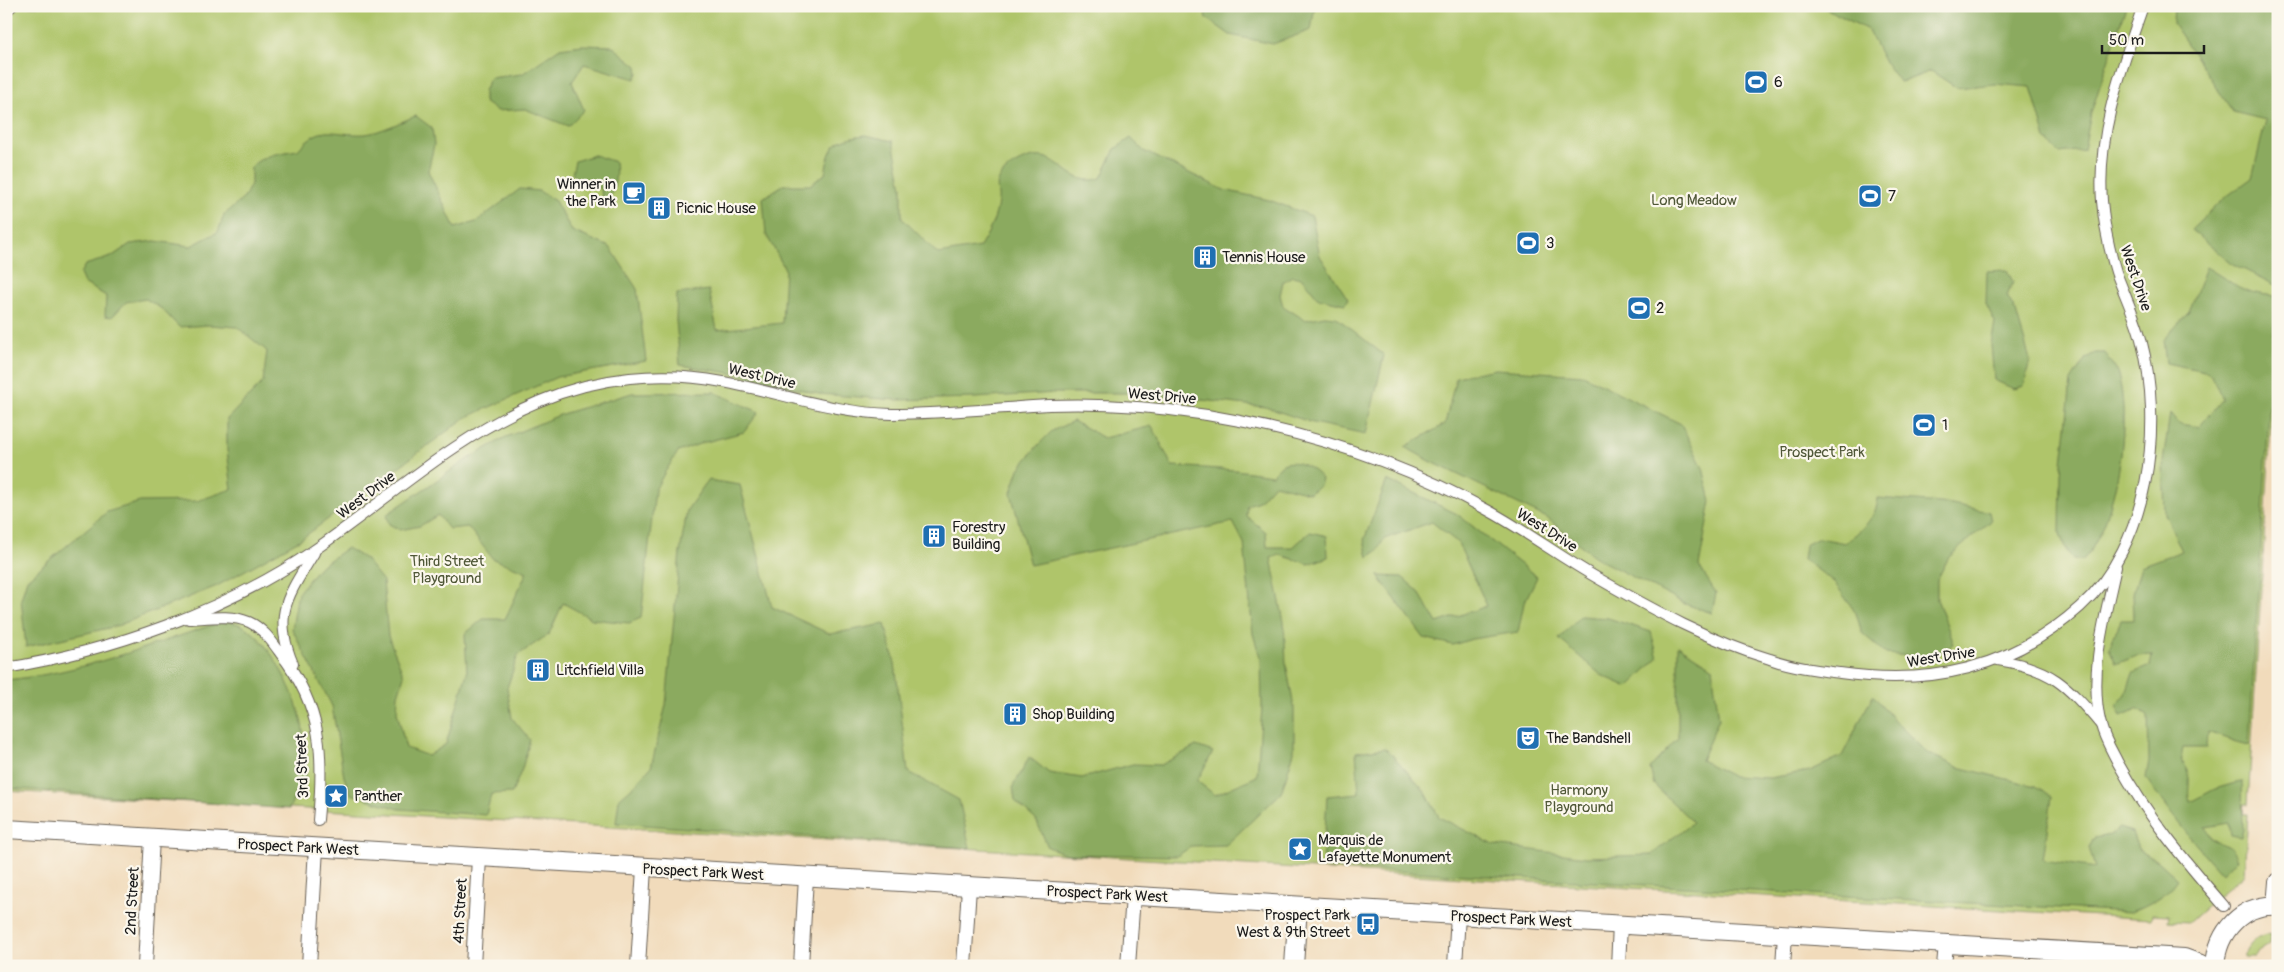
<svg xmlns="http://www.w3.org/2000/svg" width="2284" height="972" viewBox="0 0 2284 972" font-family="Pangolin,sans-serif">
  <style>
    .green { fill: #afc56a; stroke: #667043 }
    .forest { fill: #8baa5e; stroke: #54633d }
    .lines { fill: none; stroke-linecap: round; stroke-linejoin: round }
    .pedestrian-casing { stroke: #675f54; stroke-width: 12 }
    .minor-casing { stroke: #675f54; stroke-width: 16 }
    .tertiary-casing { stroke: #675f54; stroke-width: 20 }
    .pedestrian { stroke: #fff; stroke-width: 10 }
    .minor { stroke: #fff; stroke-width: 14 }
    .tertiary { stroke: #fff; stroke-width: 18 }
    .labels { text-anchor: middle; stroke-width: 4.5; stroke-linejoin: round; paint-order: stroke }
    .poi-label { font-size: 15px; fill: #1c1c1c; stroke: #fbf7ec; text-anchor: start }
    .park-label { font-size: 15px; fill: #4f5737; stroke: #fbf7ec }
    .street-label { font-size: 15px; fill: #1c1c1c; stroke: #fbf7ec }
  </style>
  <rect width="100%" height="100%" fill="#fbf7ec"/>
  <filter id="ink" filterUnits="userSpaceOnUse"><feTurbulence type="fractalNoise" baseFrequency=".02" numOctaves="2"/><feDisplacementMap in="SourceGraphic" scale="10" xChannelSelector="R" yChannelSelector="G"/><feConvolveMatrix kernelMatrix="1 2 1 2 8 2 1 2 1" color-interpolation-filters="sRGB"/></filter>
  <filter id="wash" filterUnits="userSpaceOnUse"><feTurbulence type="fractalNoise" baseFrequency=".0096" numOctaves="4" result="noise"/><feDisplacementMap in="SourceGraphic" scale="20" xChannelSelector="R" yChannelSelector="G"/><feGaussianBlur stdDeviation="1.12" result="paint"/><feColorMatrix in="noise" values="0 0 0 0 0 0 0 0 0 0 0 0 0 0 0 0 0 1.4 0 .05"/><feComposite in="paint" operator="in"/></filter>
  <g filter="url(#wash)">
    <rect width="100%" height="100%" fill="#f1dbbb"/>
    <!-- green -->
    <g class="green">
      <polygon points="6,6 2278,6 2278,310 2248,804 2244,804 2243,814 2248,814 2244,874 2190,922 2168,921 2169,915 2152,914 2151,919 6,791"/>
      <path d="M2270,934l-1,11 -11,7 -3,5h-11c5,-14 12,-20 26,-23z"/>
    </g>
    <!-- forest -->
    <g class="forest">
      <polygon points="1207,6 1315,6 1311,30 1273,44 1230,35 1205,17"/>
      <polygon points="1821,6 2126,6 2091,113 2084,150 2059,153 2046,139 2031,87 1995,84 1957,88 1931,71 1900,83 1884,61 1868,30"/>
      <polygon points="2174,6 2278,6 2277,286 2231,263 2191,230 2223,199 2252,178 2266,120 2233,112 2173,23"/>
      <polygon points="582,45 612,46 637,66 638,73 635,79 584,64 572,82 584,110 568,126 525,109 497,111 484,102 484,91 490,78 522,74 560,48"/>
      <path d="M416,116l16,12 2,17 -6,26 27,57 21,-6 44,-33 19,2 16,10 17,30 38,16 27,42 9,72 -89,16 -92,41 -164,121 -84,47 -100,40 -91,21 -5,-48 6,-20 80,-67 33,-10 57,-1 35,-12 -5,-39v-31l36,-37 4,-31 -30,-24 -28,-2 -30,2 -17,-18 -16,-10 -20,3 -14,15 -7,-1 1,-20 -22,-13 -4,-9 5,-9 26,-8 19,-13 25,-3 36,5 27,-14 6,-17 20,-17 7,-14v-17c12,-13 30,-14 47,-17 24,-29 35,-14 67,-16 14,-1 37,-13 51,-18z"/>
      <path d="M865,135l28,6 9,46v31l36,36 42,-7c8,-13 17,-30 18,-46 1,-6 -2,-14 0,-19 4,-13 25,-24 37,-25 25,-4 36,32 66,21l14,-29 16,-11 13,13 80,39 45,10 43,16 8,40 28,43 -3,5 -27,-6 -16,-20 -10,-2 -9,6 -3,13 3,11 22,14 19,-4 12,1 48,38 -18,79 -53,-11 -48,-16 -126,-14h-84l-80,5 -78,2 -78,-6 -77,-19 -62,-10 -4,-45 1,-26 32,-4 8,40 65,-7 3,-54 -19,-35 -3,-36 20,-13h27l15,-11c5,-30 10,-35 40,-39z"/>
      <path d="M594,155l21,7c2,16 0,27 -8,42l-5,-4 -1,-12 -15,-2 -14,-12 3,-13z"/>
      <path d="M2206,267c29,17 34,26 70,29l-27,449c-15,-3 -27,-9 -41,-13l-1,16h-24c-4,16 4,17 6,30 1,9 -2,12 1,24l25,-13 27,-8 1,48 -2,8 -10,-2 -2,-12 -24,4 6,12 20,9 6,11 -15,15c-28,-31 -53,-61 -76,-96l3,-18 -1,-44 -11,-7 -16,7 -5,-10 10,-12 7,-21 17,-7 2,-11 -15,1 -21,8 -7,-16 12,-28h13l-1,-27 8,-27 41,-15 -17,-37 -2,-52 7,-49 9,11 20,3 24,-28 -14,-27 -43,-9 -3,-23 26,-28z"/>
      <polygon points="2007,270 2013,282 2007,296 2016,312 2030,360 2024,386 2014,389 1994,380 1991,345 1995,322 1986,304 1987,271"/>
      <path d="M2095,353h10c4,5 8,11 11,16 18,45 1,156 -33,191h-10l-8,-12 -5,-15 1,-60 10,-92 15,-23z"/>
      <polygon points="1495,369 1583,375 1681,424 1703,468 1711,501 1699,566 1716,593 1712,613 1685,604 1598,559 1547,518 1430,461 1405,447 1445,424 1456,377"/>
      <polygon points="714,392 759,412 744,432 702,443 678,452 665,472 655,490 641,618 629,623 592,619 563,603 549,634 518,655 507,688 512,718 530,740 522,769 512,793 491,794 486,815 399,809 351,794 344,777 332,706 292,629 298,593 318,568 347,548 365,559 383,581 388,636 404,676 398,695 397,712 406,748 428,756 446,744 467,673 465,634 483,619 505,619 527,572 493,559 468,527 449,529 438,515 420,526 400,530 389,524 386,515 465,461 504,438 562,414 632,393"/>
      <path d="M1073,421l31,17 48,-12 20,40 63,4 37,5c3,-3 7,-9 11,-11 13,-6 32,5 39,15l-2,7 -11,7 -35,-9 -15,17 -12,4 -1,11 20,16 1,15h26l17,-15 17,4 1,21 -19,7 -29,-9 -9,3 13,64 2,42 8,43v45l-13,41 -55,52 -34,1 -15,10 -110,-2 -19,-7 -12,-27 -21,-19 -2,-15 8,-13 8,-16 20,16 33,5 51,-14 28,1 35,-19 17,6 -16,29 18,14 42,-19 5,-69 -1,-47 -8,-26 -9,-91 -11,-21 -203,43 -19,-72 8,-24 19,-24 14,-14z"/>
      <polygon points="708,480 740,485 772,607 830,634 885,624 895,663 908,772 959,800 970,848 616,823 619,799 637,783 651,767 666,705 680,552 687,510"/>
      <polygon points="1387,480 1457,514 1537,577 1524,603 1518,632 1472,639 1453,645 1424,638 1378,576 1402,577 1418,591 1437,623 1487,606 1458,543 1432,522 1384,539 1377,551 1368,557 1364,540"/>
      <path d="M1878,498l74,6 37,8 2,9 -42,36 -12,23v19l17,45 -22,14 -46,-4 -24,-21 -6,-20 -22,-31 -31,-23 2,-14 14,-7 26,5c15,-12 32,-25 33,-45z"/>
      <polygon points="1580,616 1608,618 1651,632 1658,658 1628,687 1601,675 1559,639"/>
      <path d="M221,622c8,0 15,0 22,4 26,13 49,62 57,89 6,23 6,49 5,72l-9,6 -7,16 -283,-21v-108c74,-7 145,-35 215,-58z"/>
      <path d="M1678,645l34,22 7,52 -18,41 31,16 38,2 40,-7 32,-15 31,-61 21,25 33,33 31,14 77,19 17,10 -9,64 52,8 -6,-20 5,-10 16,-3 9,-7 13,4 6,17 20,12 20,18c-11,17 -29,25 -47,33l-808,-45 4,-71 32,-3 -3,-41 30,-4 40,45 13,24 55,28 92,12 65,-2 42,-33 -39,-37 -4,-17 28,-30z"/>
    </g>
  </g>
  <g filter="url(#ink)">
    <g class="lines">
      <!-- pedestrian casing -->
      <g class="pedestrian-casing">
        <g id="pedestrian">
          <polyline points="6,11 12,6"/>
          <path d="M2116,567c-11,50 -28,107 -15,158 3,13 11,26 17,38 29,53 67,98 106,143"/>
          <path d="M189,619c20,-1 41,-5 60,3 14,6 24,21 32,32 42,55 43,101 37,166"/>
          <path d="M1998,660c53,8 69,25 103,65"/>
          <path d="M293,664c-21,-50 -5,-68 21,-111"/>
          <path d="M6,668c104,-17 219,-57 307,-117 74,-51 142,-115 227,-150 57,-24 121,-31 183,-19 56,10 111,31 169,32 52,0 105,-6 157,-9 52,-2 107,2 158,10 98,16 197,48 284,97 38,21 72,47 110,68 54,31 109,61 169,79 22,8 47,11 70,14 91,13 171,-4 240,-66 70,-62 84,-182 61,-268 -6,-23 -17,-45 -25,-67 -7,-23 -12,-47 -14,-71 -5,-68 19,-131 41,-195"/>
        </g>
      </g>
      <!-- minor casing -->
      <g class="minor-casing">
        <g id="minor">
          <polyline points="145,966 152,838"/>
          <polyline points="309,966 316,848"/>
          <polyline points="473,966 479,858"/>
          <polyline points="638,966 644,868"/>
          <polyline points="801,966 806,877"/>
          <polyline points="964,966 969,887"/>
          <polyline points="1128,966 1133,896"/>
          <polyline points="1455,966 1458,915"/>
          <polyline points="1618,966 1620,925"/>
          <polyline points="1783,966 1785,935"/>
          <polyline points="1944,966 1946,944"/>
        </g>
      </g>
      <!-- tertiary casing -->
      <g class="tertiary-casing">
        <g id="tertiary">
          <polyline points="6,829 2184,958 2206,966"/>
          <polyline points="2276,906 2278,882"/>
          <polyline points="1294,966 1298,906"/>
          <path d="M2215,966c2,-34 27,-63 63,-60"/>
        </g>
      </g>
      <!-- pedestrian -->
      <use href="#pedestrian" class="pedestrian"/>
      <!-- minor -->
      <use href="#minor" class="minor"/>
      <!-- tertiary -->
      <use href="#tertiary" class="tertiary"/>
    </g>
  </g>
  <!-- icons -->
  <defs>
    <g id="stadium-square" transform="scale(1.25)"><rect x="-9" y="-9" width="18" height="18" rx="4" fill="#1f6fb2" stroke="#fbf7ec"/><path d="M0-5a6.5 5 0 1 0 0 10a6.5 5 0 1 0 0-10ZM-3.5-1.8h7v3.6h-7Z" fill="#fff"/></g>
    <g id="cafe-square" transform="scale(1.25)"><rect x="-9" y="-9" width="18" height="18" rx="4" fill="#1f6fb2" stroke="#fbf7ec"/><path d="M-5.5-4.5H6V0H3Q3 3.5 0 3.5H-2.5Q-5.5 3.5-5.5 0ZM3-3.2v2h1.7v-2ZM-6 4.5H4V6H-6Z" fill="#fff"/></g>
    <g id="building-square" transform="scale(1.25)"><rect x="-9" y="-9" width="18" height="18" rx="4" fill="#1f6fb2" stroke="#fbf7ec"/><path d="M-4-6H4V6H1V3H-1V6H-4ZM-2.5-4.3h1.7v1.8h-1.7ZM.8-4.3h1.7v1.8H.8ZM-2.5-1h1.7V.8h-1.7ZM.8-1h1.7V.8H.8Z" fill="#fff"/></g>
    <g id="theatre-square" transform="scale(1.25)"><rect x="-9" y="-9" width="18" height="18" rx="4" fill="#1f6fb2" stroke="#fbf7ec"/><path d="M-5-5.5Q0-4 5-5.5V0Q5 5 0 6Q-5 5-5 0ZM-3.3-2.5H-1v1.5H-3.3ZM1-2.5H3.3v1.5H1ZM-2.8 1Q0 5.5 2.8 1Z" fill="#fff"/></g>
    <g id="sight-square" transform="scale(1.25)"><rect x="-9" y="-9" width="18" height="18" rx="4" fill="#1f6fb2" stroke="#fbf7ec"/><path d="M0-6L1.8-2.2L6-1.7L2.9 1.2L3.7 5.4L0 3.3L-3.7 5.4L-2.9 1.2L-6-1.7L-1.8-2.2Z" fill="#fff"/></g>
    <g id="bus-square" transform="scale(1.25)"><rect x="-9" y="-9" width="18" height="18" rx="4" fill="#1f6fb2" stroke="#fbf7ec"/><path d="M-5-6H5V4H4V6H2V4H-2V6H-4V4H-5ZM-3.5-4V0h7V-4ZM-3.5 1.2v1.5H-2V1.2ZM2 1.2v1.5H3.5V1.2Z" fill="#fff"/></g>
  </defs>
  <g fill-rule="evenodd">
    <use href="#stadium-square" x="1756" y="82"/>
    <use href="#cafe-square" x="634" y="193"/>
    <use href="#stadium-square" x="1870" y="196"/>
    <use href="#building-square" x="659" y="208"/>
    <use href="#stadium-square" x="1528" y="243"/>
    <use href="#building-square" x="1205" y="257"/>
    <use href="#stadium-square" x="1639" y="308"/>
    <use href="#stadium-square" x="1924" y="425"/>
    <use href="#building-square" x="934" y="536"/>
    <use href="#building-square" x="538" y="670"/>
    <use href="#building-square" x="1015" y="714"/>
    <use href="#theatre-square" x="1528" y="738"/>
    <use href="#sight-square" x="336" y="796"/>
    <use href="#sight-square" x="1300" y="849"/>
    <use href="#bus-square" x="1368" y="924"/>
  </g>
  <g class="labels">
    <!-- poi labels -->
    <g class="poi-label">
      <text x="1774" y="87">6</text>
      <text x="616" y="189" text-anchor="end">Winner in<tspan x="616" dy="17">the Park</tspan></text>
      <text x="1888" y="201">7</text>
      <text x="676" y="213">Picnic House</text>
      <text x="1546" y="248">3</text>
      <text x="1222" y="262">Tennis House</text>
      <text x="1656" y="313">2</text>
      <text x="1942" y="430">1</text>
      <text x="952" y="532">Forestry<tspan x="952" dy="17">Building</tspan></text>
      <text x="556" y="675">Litchfield Villa</text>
      <text x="1032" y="719">Shop Building</text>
      <text x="1546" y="743">The Bandshell</text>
      <text x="354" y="801">Panther</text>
      <text x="1318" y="845">Marquis de<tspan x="1318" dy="17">Lafayette Monument</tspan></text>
      <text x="1350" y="920" text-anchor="end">Prospect Park<tspan x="1350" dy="17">West &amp; 9th Street</tspan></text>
    </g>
    <!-- park labels -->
    <g class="park-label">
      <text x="1694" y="205">Long Meadow</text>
      <text x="1822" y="457">Prospect Park</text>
      <text x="447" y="566">Third Street<tspan x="447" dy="17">Playground</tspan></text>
      <text x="1579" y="795">Harmony<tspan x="1579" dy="17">Playground</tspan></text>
    </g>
    <!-- street labels -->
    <g class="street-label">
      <text transform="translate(2136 278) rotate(71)" y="5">West Drive</text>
      <text transform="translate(762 376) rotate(13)" y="5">West Drive</text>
      <text transform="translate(1162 396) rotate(5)" y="5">West Drive</text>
      <text transform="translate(366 495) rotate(-37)" y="5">West Drive</text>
      <text transform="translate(1547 530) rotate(32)" y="5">West Drive</text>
      <text transform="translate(1941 657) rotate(-9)" y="5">West Drive</text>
      <text transform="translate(302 766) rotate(-92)" y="5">3rd Street</text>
      <text transform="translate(298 847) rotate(3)" y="5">Prospect Park West</text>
      <text transform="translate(703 872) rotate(3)" y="5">Prospect Park West</text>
      <text transform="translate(1107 894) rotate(3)" y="5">Prospect Park West</text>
      <text transform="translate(132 901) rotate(-87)" y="5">2nd Street</text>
      <text transform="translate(460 911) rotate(-87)" y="5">4th Street</text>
      <text transform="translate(1511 919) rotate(3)" y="5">Prospect Park West</text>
    </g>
  </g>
  <!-- margin -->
  <rect width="2284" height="972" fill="none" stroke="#fbf7ec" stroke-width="25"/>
  <!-- scale -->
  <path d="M2102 45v8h102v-8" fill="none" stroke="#1c1c1c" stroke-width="2.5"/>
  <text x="2109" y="45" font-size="15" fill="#1c1c1c" stroke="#fbf7ec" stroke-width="4" paint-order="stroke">50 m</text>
</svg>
